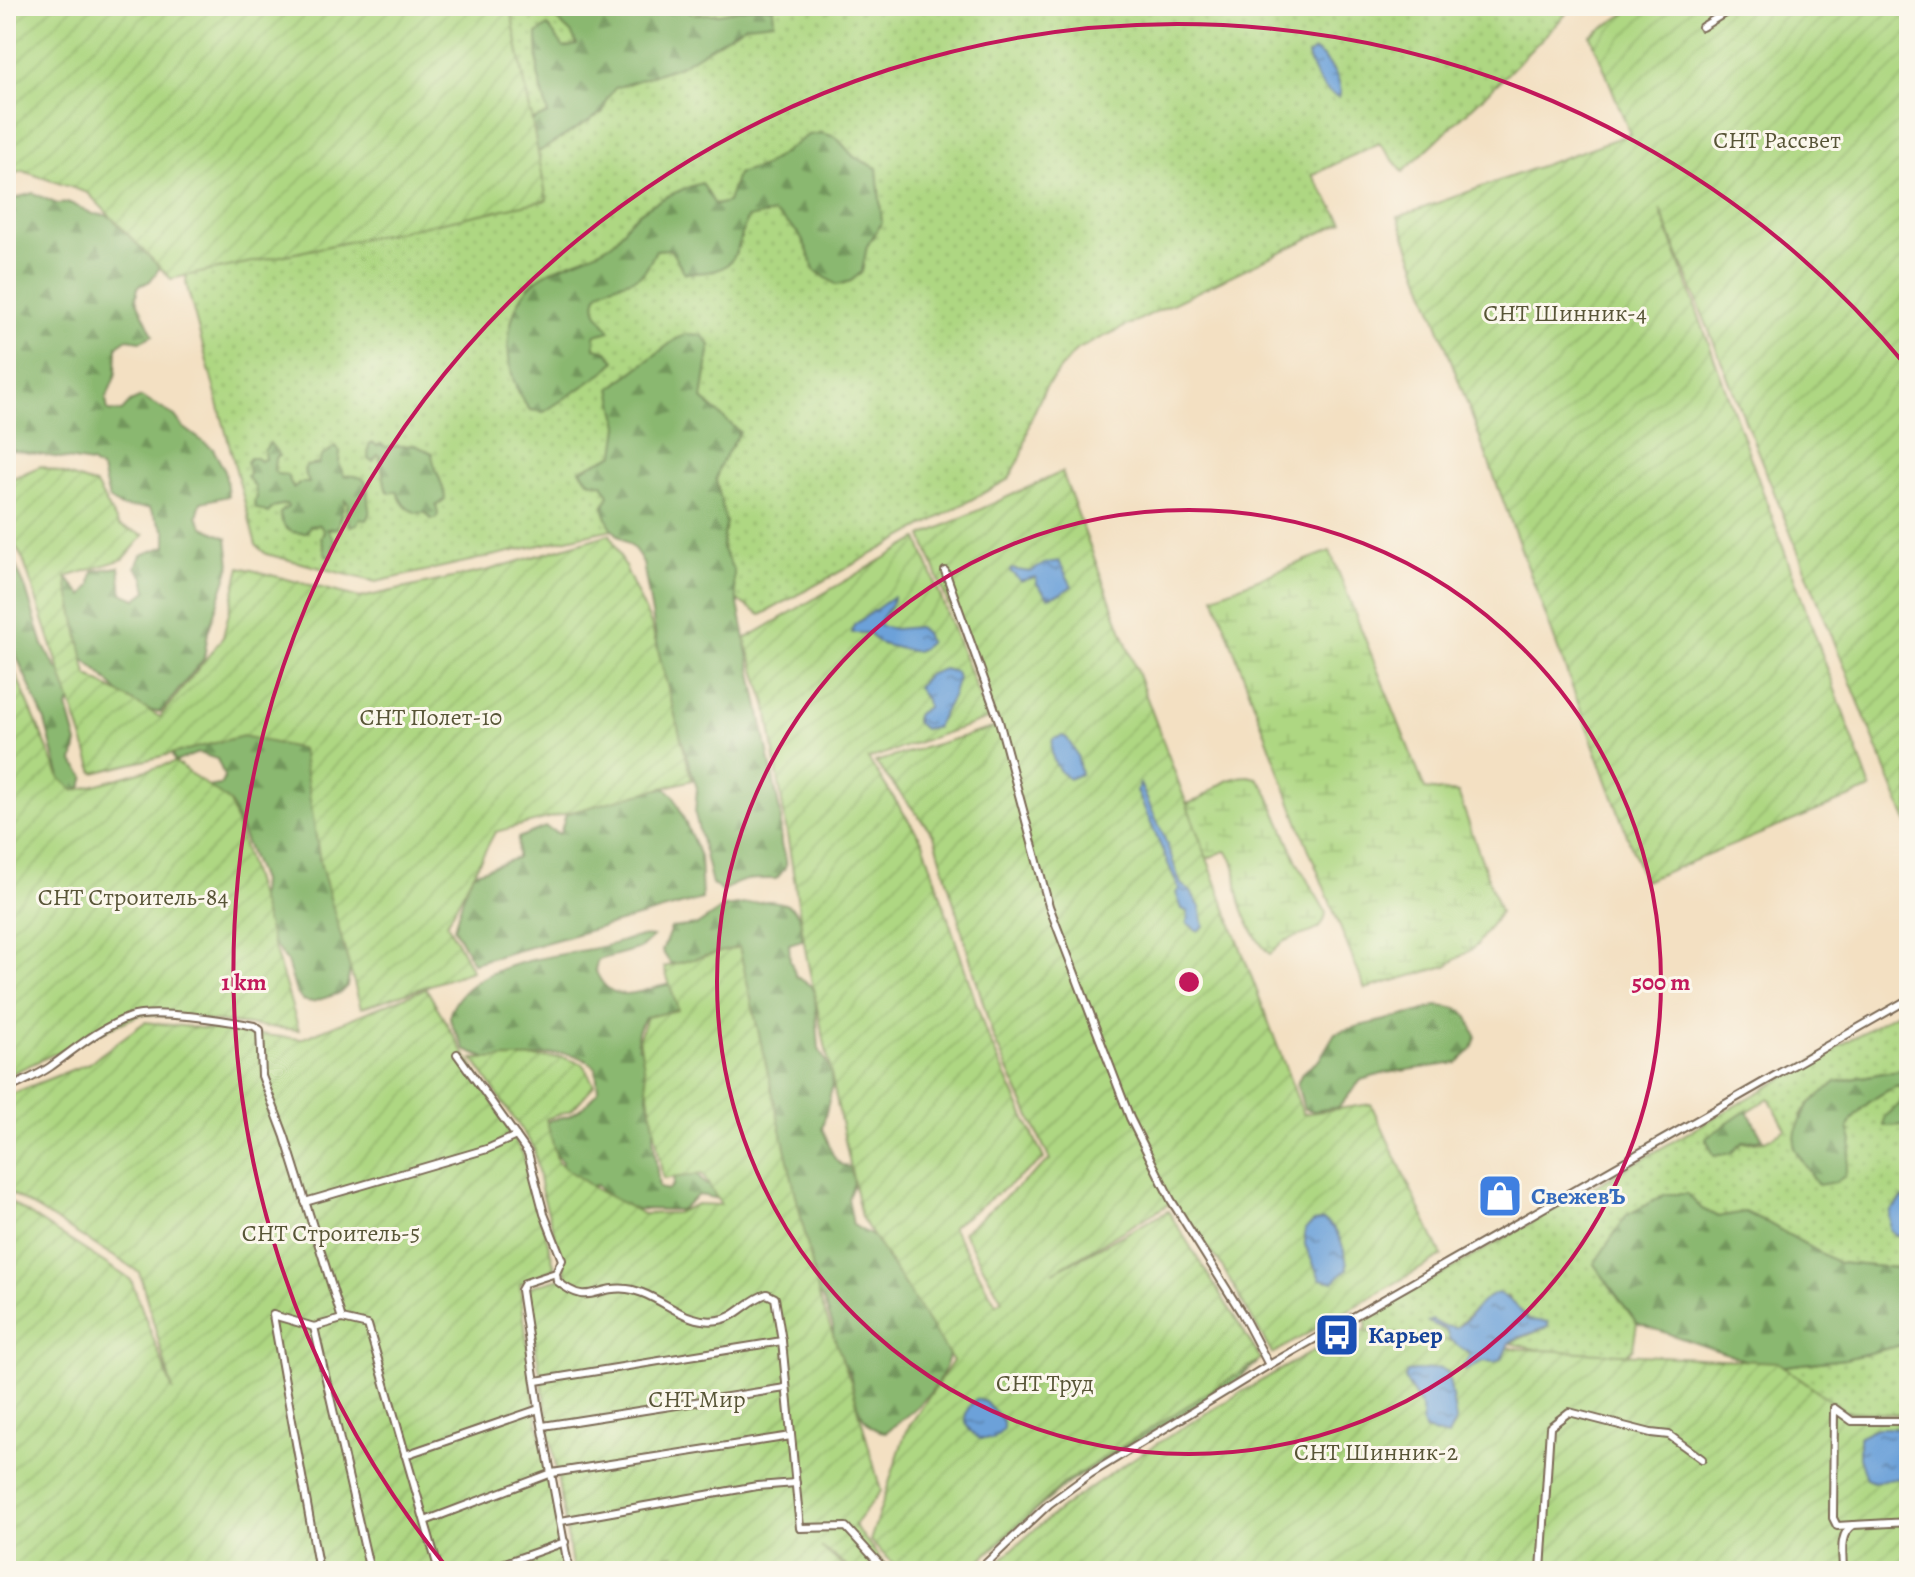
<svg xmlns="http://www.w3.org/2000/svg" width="1915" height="1577" viewBox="0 0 1915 1577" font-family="Alegreya,serif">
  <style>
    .grass { fill: url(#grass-dots); stroke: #748050; stroke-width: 2; fill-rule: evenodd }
    .forest { fill: url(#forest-firs); stroke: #627147; stroke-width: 2 }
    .wetland { fill: url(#wetland-marsh); stroke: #748050; stroke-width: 2 }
    .garden { fill: url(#garden-furrows); stroke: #748050; stroke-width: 2 }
    .water { fill: url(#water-ripples); stroke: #54667c; stroke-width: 2 }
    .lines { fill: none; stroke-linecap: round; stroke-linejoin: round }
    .minor-casing { stroke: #7b6a57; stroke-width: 10 }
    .minor { stroke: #fff; stroke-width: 6 }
    .ring { fill: none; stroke: #c2185b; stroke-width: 4 }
    .labels { text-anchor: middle; stroke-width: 6; stroke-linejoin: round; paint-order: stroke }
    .park-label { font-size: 24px; fill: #585537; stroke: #fbf7ec }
    .shop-label { font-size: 24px; font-weight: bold; fill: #366cbe; stroke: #fbf7ec; text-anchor: start }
    .transit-label { font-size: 24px; font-weight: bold; fill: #164399; stroke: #fbf7ec; text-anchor: start }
    .centre { fill: #c2185b; stroke: #fbf7ec; stroke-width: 4 }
    .ring-label { font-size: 24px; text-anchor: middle; font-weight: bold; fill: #c2185b; stroke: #fbf7ec; stroke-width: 6; stroke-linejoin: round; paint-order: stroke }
  </style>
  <defs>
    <pattern id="grass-dots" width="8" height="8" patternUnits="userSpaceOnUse" patternTransform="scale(2)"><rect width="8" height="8" fill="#aed782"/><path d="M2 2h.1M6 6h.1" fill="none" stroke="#97b970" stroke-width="1.8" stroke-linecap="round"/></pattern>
    <pattern id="forest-firs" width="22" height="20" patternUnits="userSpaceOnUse" patternTransform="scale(2)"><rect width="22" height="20" fill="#8ab870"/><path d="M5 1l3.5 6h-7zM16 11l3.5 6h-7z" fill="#72965b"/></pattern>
    <pattern id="wetland-marsh" width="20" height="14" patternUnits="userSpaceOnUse" patternTransform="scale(2)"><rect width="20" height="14" fill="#aed782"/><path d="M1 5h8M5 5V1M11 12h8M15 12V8" fill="none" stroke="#97b970"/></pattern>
    <pattern id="garden-furrows" width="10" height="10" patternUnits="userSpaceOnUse" patternTransform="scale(2)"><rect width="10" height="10" fill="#aed782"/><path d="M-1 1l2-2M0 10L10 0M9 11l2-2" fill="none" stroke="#97b970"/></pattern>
    <pattern id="water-ripples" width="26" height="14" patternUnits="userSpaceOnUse" patternTransform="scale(2)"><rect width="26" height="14" fill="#6ca1d9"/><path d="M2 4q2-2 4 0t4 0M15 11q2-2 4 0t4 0" fill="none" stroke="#5a83af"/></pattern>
  </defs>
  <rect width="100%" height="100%" fill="#fbf7ec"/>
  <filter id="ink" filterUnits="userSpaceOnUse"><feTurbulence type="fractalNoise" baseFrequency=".0125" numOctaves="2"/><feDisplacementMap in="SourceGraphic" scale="16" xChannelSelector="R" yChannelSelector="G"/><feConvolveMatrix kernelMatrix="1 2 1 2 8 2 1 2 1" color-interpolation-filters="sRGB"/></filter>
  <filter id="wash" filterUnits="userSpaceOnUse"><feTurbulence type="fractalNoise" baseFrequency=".006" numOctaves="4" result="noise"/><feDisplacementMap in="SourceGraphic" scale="32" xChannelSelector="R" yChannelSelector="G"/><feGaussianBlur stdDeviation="1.8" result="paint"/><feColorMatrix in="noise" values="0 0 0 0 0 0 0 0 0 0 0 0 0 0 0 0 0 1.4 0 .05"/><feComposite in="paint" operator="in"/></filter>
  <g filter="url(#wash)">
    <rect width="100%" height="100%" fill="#f3e0c2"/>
    <!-- grass -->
    <g class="grass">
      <polygon points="499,6 1574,6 1500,81 1403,172 1379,143 1312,175 1343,222 1076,350 1045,388 1030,421 1022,455 1009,479 761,615 621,527 376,582 266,554 256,545 186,283 189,249"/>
      <path d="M1909,1006v62l-73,14 -28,23 -7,11 47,11c9,-19 30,-33 49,-41l9,3 -1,38 4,-2v77l-6,-4c-12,10 -13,15 -13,31l6,6 13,4v30l-71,-6 -72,-41 -21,-10 -27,5 -16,-8 -15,-15 -93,70 43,59 -4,25 -18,19 -106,-24 39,-16 -20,-7 -21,-24 -35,16 -16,16 -13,-2 -2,3 5,1 3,9 21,16 -110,-17 7,-12 -2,-8zM1769,1098l17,31 -21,12 -56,5 -3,-8z"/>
      <polygon points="1909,1343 1909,1415 1827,1410 1768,1368 1845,1359"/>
    </g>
    <!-- forest -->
    <g class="forest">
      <polygon points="553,6 683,6 692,14 719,14 757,6 773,8 774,22 746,25 680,66 615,88 607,99 603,112 511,169 521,125 548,114 538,74 537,34 548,26 564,48 577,45 572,34 553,16"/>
      <path d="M821,133l15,4 18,20 23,11 5,55 -15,23 -5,26 -11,9 -14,4 -23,-15c-9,-31 -14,-39 -40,-57l-27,5c-13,43 -12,56 -62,55l-15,-24 -14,1c-4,7 -7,17 -13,23 -13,14 -53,7 -47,36 2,7 10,16 14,22l-15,4v13l12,3 8,10 -9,10 -62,41 -14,-2c-29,-34 -30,-98 5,-129 20,-17 55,-22 77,-38 8,-6 10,-12 15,-19 16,-18 52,-35 75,-41l13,22 13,-3 9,-28 27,-8 44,-31z"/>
      <path d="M33,193l24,11 13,-1 23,11 13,1 25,12 35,32 -16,22 -12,6 -2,12 17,36 -12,6 -14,-2 -10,7 -1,28 -10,25 2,12 13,1 9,-10 11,-5 34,19 8,11 30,22 12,22 3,25 -27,6 -4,14 6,11 24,11 3,28 -22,66 -4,26 -43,54c-30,-1 -39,-16 -58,-36 -13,-13 -30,-24 -44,-36l7,-63 17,19 8,-11 2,-14 26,-4 3,26 14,6 11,-8 -3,-14 -8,-10 5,-12 25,-9v-14l-17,-24 -28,-1 -12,-8 -7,-29 -11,-7 -85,-14v-248z"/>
      <path d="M687,334l15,1 8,10 -8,54 38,33 -21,35 -3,13 10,43 -4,25 12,23v13l47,233c0,8 -1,19 0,27 4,19 12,17 -5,35 -22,0 -35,-2 -53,13l-11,-8 -17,-70 2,-26 -31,-95 -23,-130c-8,-18 -16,-18 -28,-31 -7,-7 -9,-17 -12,-25l6,-12 -7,-11 -13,-3 -9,-11 35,-16 4,-28 -8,-38 65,-49z"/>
      <path d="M270,443l10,13 -5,2 -1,12 3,4 10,1 6,13 7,-5h9l-5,-13 2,-4 13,-2 2,-7 15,-11 4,6 -1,11 5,13c22,-2 24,5 24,24 0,10 4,11 -2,20l-7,-1 -2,5 -7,2 -4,-12 2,-11 -3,-3 -8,28 -10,1 8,12 -4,16 -5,-1 -5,-18 3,-6 -4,-7 -10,1 -4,7c-16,1 -24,-4 -26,-20l8,-6 -2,-3 -13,3 -5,6 -12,-5 -2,-7 3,-3 -2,-11 -8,-11 2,-3 -2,-11 3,-4h6l4,3 5,-2 -1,-8z"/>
      <path d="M374,443l3,3 4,-2 4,3 30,-2 17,8c1,17 12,29 13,46l-9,7 2,8 -2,5h-5l-5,-6c-16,1 -24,-7 -29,-22l-7,2 -4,-4 -6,-32 -2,-2 -5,6 -5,-2 1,-15z"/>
      <polygon points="6,544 26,589 43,645 57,669 92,677 83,683 67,707 77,743 73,762 85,777 82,786 74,791 65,786 60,778 45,721 6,632"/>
      <polygon points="244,734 302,749 326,852 319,858 352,958 347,986 340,993 312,1002 302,1000 296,992 287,962 270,939 259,910 261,881 230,802 184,790 220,785 225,777 217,759 198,753 175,762 163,735"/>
      <polygon points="643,789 667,789 674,796 700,856 702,899 473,963 454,928 470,874 517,858 518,838 545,827 560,834 566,814"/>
      <path d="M767,901c27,1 37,12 35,39l-13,4 1,16 6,16 15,10 4,9 4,54 12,22 1,16 -10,42c10,15 7,38 31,38l4,8 -9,23 5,27 30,17 51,8 6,5 32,42c0,18 -11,25 -18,40 -4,10 -5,21 -9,31 -11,28 -36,46 -59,64 -23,-2 -30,-28 -34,-48 -1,-3 -1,-9 -2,-12 -4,-5 -12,-6 -17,-8v-38l-11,-29 -39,-27c-32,-1 -37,49 -78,47 -19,-1 -50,-22 -70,-29l-4,-22 29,6 29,-10 -1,-11 3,-7 33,-4 15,-8c2,-29 -17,-34 -41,-37l-18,15 -45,-1 -23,-6 -15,-18c-14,3 -30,5 -43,-2v-8l7,-5 1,-8 -18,-24 1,-15c7,-4 12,-4 20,-6 11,-3 26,-16 33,-26l-2,-23c-31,-29 -59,-6 -96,-7 -12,-1 -24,-6 -35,-11 -4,-12 -19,-28 -14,-39 21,-51 108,-54 154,-65 16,-3 32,-12 48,-9l-12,11 -43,12 -3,9c17,44 49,17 84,14l11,14 14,10 3,16c-12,11 -23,26 -41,16l1,-22 -14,-2 -8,3c-7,11 -10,17 -6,30l8,2 4,7 -4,39 9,24 -3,17 6,51 9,2 5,-5 1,-8 7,-3 17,1c3,6 7,11 14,11 8,-1 42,-27 45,-34 4,-8 3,-17 7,-24 5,-7 9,-7 9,-16l-7,1 -6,-3 -3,-7c-4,-37 -6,-119 -33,-146 -18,-2 -37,11 -54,6l-8,-12 9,-23 26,-3 27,-18z"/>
      <path d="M1437,1006c30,2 29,5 39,31l-4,12 -15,14 -71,10 -25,7 -22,27 -25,4 -10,-2 -7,-25 5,-11 17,-13 16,-27c34,-11 69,-15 102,-27z"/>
      <path d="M1909,1068v57l-25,1 1,-9 21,-19v-9l-9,-3c-18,8 -40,22 -49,41l4,14 -7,35 -9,6 -18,3 -24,-37 2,-17 12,-26 28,-23z"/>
      <polygon points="1747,1110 1763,1139 1743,1142 1731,1153 1714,1156 1706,1138"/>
      <polygon points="1666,1194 1687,1194 1702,1209 1718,1217 1745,1212 1766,1222 1838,1263 1909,1269 1909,1343 1845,1359 1768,1368 1637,1323 1594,1264 1627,1215"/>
      <polygon points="1256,1359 1257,1363 1236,1381 1068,1483 985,1554 959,1571 1046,1488"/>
    </g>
    <!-- wetland -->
    <g class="wetland">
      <polygon points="1330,551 1425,789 1458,793 1500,912 1476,946 1446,966 1365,989 1303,835 1214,596"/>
      <path d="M1248,776l9,2 9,11 32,75 28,48c-2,24 -23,20 -41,29 -6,2 -9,9 -15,13 -15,-13 -28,-41 -32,-62 -3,-16 1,-28 -12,-41 -10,2 -15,8 -25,9l-20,-54c6,-3 13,-4 19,-7 18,-12 25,-22 48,-23z"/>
    </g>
    <!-- garden -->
    <g class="garden">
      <polygon points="6,6 510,6 547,200 171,279 88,193 23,171 6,176"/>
      <polygon points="1636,6 1909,6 1909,827 1660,209 1871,789 1644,881 1398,217 1630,134 1591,36"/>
      <polygon points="41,466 96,485 119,526 144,535 124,559 66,577 87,675 160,717 223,637 240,567 360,598 489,570 610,534 651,624 692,780 495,832 447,923 472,971 361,1008 320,862 302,749 243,736 94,773 23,559 6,530 6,481"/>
      <polygon points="1062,472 1303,1114 1371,1104 1442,1256 1272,1354 1219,1261 1169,1204 1053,1272 1168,1211 1261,1359 1064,1483 969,1571 901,1571 870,1541 906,1431 953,1361 861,1217 806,954 767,707 745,639 918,539 988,719 868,759 923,842 986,1033 1044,1159 952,1227 996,1304 1002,1300 963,1232 1050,1160 993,1037 934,835 875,762 996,727 922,536"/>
      <polygon points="6,651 60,778 74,791 175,762 230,802 299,1030 141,1014 6,1076"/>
      <polygon points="739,947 820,1300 851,1382 881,1491 854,1525 890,1571 845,1571 846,1565 821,1547 843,1566 842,1571 596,1571 675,1555 573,1571 526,1288 567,1276 541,1189 534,1148 473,1059 562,1057 583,1064 594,1085 572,1110 546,1119 558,1163 597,1190 643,1214 676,1213 697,1204 721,1205 702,1174 663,1179 639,1038 647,1017 678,1010 664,967"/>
      <polygon points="426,988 523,1154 555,1268 520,1284 534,1401 567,1571 6,1571 6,1199 131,1280 173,1391 139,1272 6,1190 6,1096 89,1063 145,1022 301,1039"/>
      <path d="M1352,1330l170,19 255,13 68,50 64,7v152h-919c54,-55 116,-96 181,-136 60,-37 119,-72 181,-105z"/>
    </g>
    <!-- water -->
    <g class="water">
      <path d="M1314,51c13,6 31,33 25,46 -16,-4 -28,-26 -31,-42z"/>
      <polygon points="1059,561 1072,586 1062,593 1048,597 1037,584 1036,577 1020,581 1010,571 1011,569 1030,572 1046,563"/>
      <path d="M893,597c0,12 -13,18 -14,29l16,3 23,-2 7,6 4,10c-12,11 -16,9 -31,5 -14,-4 -19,-1 -28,-15h-18l2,-8z"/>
      <polygon points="943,669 956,672 958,678 952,697 936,727 924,729 916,722 916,715 927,707 926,700 917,687 927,675"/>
      <path d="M1062,736l5,2 10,17 4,19 -12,5c-13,-8 -21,-25 -16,-40z"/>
      <polygon points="1140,784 1163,834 1181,884 1191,892 1200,907 1204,926 1198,931 1187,923 1188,912 1182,909 1176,893 1179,889 1137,791"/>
      <polygon points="1903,1198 1909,1202 1909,1239 1896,1235 1890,1229 1890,1212"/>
      <path d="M1323,1220c15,5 24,34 24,49l-14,13 -13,-3 -15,-34v-16l9,-7z"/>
      <path d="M1498,1293l17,11 13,16 20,2v5l-33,12 -6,4 -7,15 -7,4 -11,-1 -19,9 -2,-4 7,-11 -21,-16 -3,-9 -18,-8 4,-2 11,6 13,2c17,-10 21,-29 42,-35z"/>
      <path d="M1440,1368l8,4 8,48 -8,17 -23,-6c-5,-8 -2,-11 -3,-20 -3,-13 -12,-20 -17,-32l2,-7z"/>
      <path d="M976,1399l10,3 17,19v9l-10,9h-13c-17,-11 -20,-26 -4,-40z"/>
      <polygon points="1876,1428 1909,1428 1909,1477 1873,1482 1866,1479 1859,1457 1859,1436"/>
    </g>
  </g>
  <g filter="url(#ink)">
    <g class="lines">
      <!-- minor casing -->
      <g class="minor-casing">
        <g id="minor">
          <polyline points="1702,27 1736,6"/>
          <polyline points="945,571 999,721 1049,906 1130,1118 1171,1200 1241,1312 1269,1365"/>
          <polyline points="457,1054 516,1136"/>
          <path d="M6,1090c15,-8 31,-14 44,-23 25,-18 51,-40 80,-50 25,-8 96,3 124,9l6,4 2,46 23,61 57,182"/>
          <polyline points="305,1202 487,1149 516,1136 528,1153 544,1214 562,1260 556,1273 525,1283 521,1290 539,1409 569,1570"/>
          <path d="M556,1273l1,8c33,27 37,4 70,8 33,4 56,37 92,31 17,-2 30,-21 48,-26l8,4 7,43 18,187 46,-1 40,44"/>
          <polyline points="314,1327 370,1571"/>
          <polyline points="536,1381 782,1341"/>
          <polyline points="543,1426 785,1388"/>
          <polyline points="405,1455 539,1409"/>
          <polyline points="425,1521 552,1473 791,1436"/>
          <polyline points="561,1521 757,1486 796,1483"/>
          <polyline points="1853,1525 1837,1526 1833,1518 1834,1408 1852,1421 1909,1421"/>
          <polyline points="319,1571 273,1315 314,1327 342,1319 368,1325 439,1571"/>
          <polyline points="482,1571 565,1542"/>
          <polyline points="978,1571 1049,1504 1090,1474 1269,1365 1909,999"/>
          <polyline points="1541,1571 1550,1427 1569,1412 1651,1433 1669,1435 1702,1459"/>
          <path d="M1843,1571c0,-16 -5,-37 10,-46l56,-3"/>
        </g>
      </g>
      <!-- minor -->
      <use href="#minor" class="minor"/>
    </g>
  </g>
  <!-- distance rings -->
  <g class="ring">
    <circle cx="1189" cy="982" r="472"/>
    <path d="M449 1570A945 945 0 0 1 1908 368"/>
  </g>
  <!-- icons -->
  <defs>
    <g id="shop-square" transform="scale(2.3)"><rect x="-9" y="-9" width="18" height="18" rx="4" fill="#3f7fe0" stroke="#fbf7ec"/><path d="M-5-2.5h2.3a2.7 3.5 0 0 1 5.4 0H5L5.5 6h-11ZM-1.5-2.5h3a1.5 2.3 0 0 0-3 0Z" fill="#fff"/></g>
    <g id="bus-square" transform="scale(2.3)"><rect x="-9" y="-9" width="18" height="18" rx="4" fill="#1a4fb4" stroke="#fbf7ec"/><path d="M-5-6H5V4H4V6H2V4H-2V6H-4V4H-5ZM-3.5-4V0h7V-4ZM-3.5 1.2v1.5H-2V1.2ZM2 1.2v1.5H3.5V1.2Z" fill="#fff"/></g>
  </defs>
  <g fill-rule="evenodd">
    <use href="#shop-square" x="1500" y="1196"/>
    <use href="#bus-square" x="1337" y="1335"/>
  </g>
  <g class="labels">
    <!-- park labels -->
    <g class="park-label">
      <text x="1777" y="148">СНТ Рассвет</text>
      <text x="1565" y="321">СНТ Шинник-4</text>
      <text x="431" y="725">СНТ Полет-10</text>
      <text x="133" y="905">СНТ Строитель-84</text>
      <text x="331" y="1241">СНТ Строитель-5</text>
      <text x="1045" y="1391">СНТ Труд</text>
      <text x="697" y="1407">СНТ Мир</text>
      <text x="1376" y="1460">СНТ Шинник-2</text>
    </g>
    <!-- shop labels -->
    <g class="shop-label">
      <text x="1531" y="1204">СвежевЪ</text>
    </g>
    <!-- transit labels -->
    <g class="transit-label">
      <text x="1368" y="1343">Карьер</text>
    </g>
  </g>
  <circle cx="1189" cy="982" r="12" class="centre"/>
  <g class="ring-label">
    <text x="1661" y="990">500 m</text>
    <text x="244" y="990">1 km</text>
  </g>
  <!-- margin -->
  <rect width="1915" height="1577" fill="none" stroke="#fbf7ec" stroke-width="32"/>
</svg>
